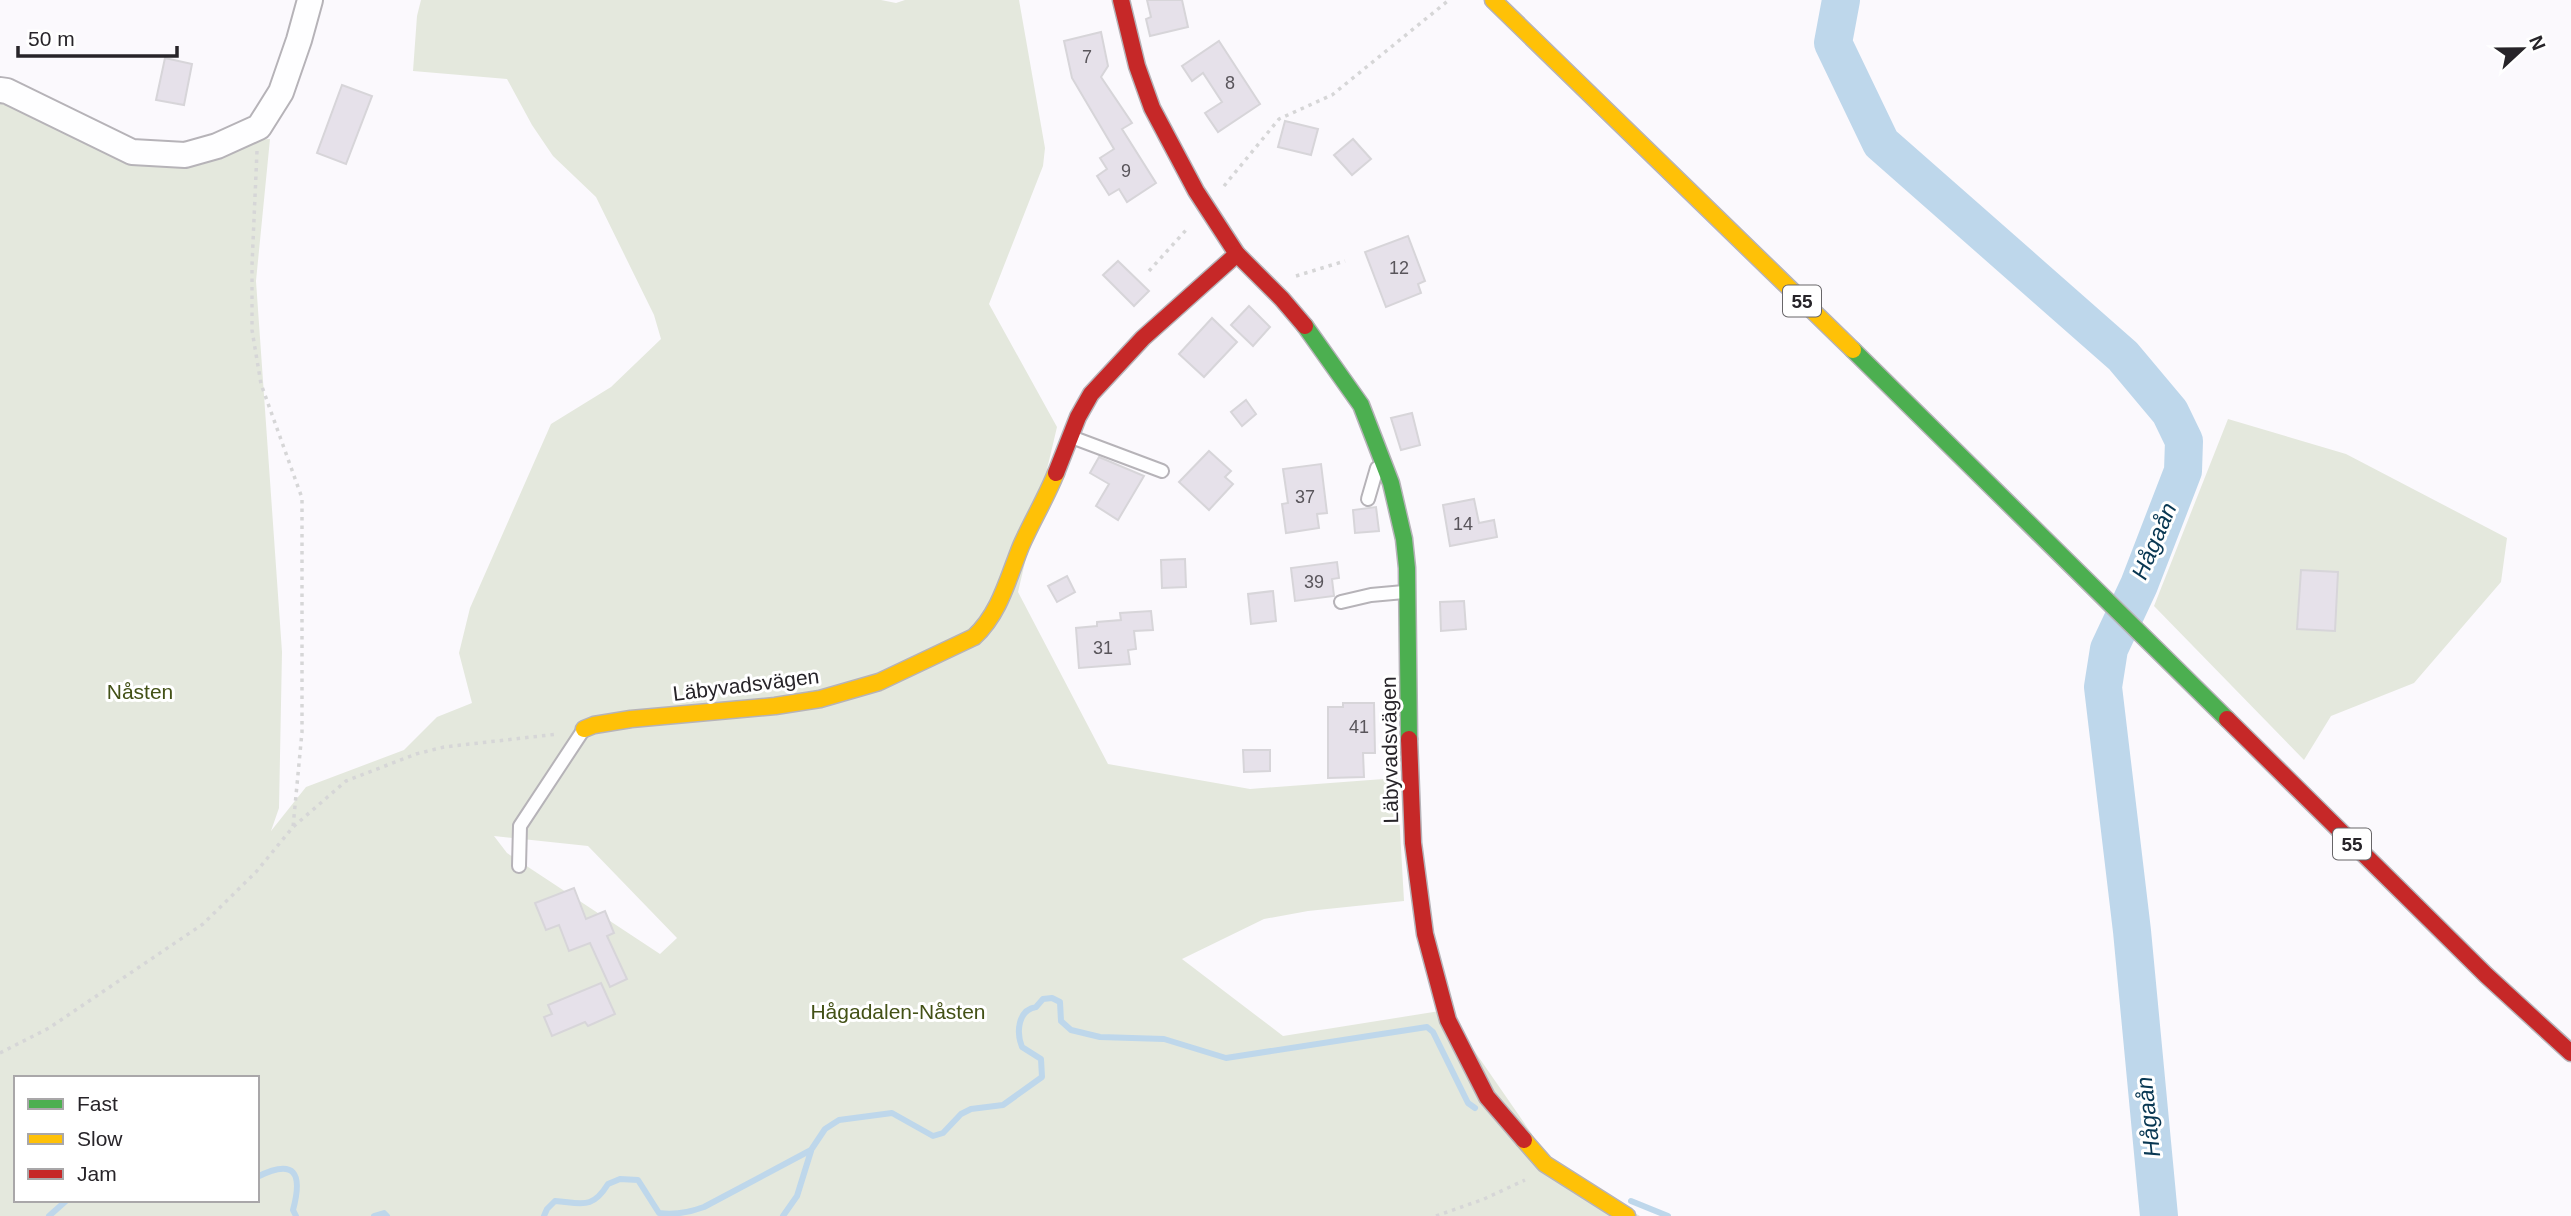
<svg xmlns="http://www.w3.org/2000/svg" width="2571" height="1216" viewBox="0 0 2571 1216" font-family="Helvetica,sans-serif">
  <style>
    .green { fill: #e4e8dd; fill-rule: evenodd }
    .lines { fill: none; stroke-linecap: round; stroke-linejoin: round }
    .stream { stroke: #bed7eb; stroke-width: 6 }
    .river { stroke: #bed7eb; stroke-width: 38 }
    .building { fill: #e6e1ea; stroke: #d7d5d9; stroke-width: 2 }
    .lane-casing { stroke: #b6b3b8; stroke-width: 16 }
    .street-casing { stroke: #b6b3b8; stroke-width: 28 }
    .fast-casing { stroke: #b6b3b8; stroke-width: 19 }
    .slow-casing { stroke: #b6b3b8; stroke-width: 19 }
    .jam-casing { stroke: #b6b3b8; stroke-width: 19 }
    .path { stroke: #d6d6d7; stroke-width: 3.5; stroke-dasharray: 3.5 5; stroke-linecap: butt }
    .lane { stroke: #fefeff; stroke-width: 12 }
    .street { stroke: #fefeff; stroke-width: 24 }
    .fast { stroke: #4caf50; stroke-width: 16 }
    .slow { stroke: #ffc107; stroke-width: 16 }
    .jam { stroke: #c62828; stroke-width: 16 }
    .labels { text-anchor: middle; stroke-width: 6; stroke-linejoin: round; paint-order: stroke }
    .number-label { font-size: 18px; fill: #59555b }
    .shield { fill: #fff; stroke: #686669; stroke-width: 2 }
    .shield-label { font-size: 19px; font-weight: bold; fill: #272429 }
    .street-label { font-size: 21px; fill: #272429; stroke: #fff }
    .park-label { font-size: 21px; fill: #435116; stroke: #fff }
    .water-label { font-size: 23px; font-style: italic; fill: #083752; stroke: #fff }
  </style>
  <rect width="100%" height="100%" fill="#fbf9fd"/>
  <!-- green -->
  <g class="green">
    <path d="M421,0h460l15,3 9,-3h114l26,148 -2,18 -54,138 68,123 -39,165 90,172 142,25 147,-11 7,123 -96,10 -44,8 -82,40 101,77 163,-26 108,156 86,50h-1640v-1133l135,61 135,-5 -14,142 26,371 -3,156 -8,23 35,-44 98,-37 33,-33 35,-14 -13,-50 11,-45 81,-184 60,-37 50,-48 -7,-24 -58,-118 -43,-41 -21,-31 -25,-46 -94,-8 4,-55zM494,836l94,10 89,92 -17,16 -153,-101zM16,1078h241v122h-241z"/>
    <polygon points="2228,419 2346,454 2507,538 2501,582 2414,683 2331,716 2304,760 2154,606"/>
  </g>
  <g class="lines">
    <!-- stream -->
    <g class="stream">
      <path d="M257,1177c38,-19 46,-4 36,33l3,6"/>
      <polyline points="1631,1201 1668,1216"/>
      <polyline points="49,1216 67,1200"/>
      <polyline points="374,1216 384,1213 387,1216"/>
      <path d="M544,1216l3,-7 8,-8c27,2 37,9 53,-17l12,-5 18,1 21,33c16,2 29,0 45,-6l107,-57 14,-21 14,-9 53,-7 41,23 10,-3 18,-19 10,-5 32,-4 39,-28 -1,-18 -19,-12c-6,-15 -4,-37 14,-40l7,-8 9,-1 8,4 1,19 10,9 29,7 64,2 62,19 201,-31 6,5 35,71 7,5"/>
      <polyline points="783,1216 797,1196 811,1151"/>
    </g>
    <!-- river -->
    <polyline class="river" points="1841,0 1833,43 1881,143 2123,356 2170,412 2184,441 2183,471 2139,585 2109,649 2103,687 2132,931 2159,1216"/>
  </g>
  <!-- building -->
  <g class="building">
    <polygon points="1147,0 1182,0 1188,27 1150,36 1146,19 1151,17"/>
    <polygon points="1101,32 1108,66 1101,77 1132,123 1122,129 1156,183 1127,202 1119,189 1109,195 1097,176 1107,169 1100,158 1114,149 1072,78 1064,41"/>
    <polygon points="1219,41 1260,104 1218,132 1205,113 1222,102 1203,73 1192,81 1182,66"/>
    <polygon points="165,58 192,64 184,105 156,100"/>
    <polygon points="342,85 372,96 346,164 317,153"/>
    <polygon points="1285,121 1318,129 1311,155 1278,147"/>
    <polygon points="1353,139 1371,159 1352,175 1334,155"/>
    <polygon points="1408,236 1425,281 1418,284 1421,293 1386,307 1365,252"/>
    <polygon points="1118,261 1149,291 1134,306 1103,275"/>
    <polygon points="1249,306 1270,327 1253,346 1231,325"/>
    <polygon points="1212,318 1237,342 1204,377 1179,354"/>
    <polygon points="1246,400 1256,414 1242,426 1231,412"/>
    <polygon points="1412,413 1420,445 1401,450 1391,418"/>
    <polygon points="1209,451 1231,471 1225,477 1233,484 1209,510 1179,482"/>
    <polygon points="1099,457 1144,476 1118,520 1096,506 1109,484 1090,473"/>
    <polygon points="1321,464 1327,513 1317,514 1319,528 1286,533 1282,504 1288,503 1283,469"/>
    <polygon points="1474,499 1479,523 1494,520 1497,537 1450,546 1443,505"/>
    <polygon points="1376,507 1379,531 1355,533 1353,510"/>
    <polygon points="1185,559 1186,587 1162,588 1161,560"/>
    <polygon points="1337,562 1339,578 1332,579 1334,596 1295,601 1291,568"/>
    <polygon points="2301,570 2338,572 2335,631 2297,629"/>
    <polygon points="1067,576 1075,592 1057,602 1048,586"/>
    <polygon points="1273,591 1276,621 1251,624 1248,594"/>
    <polygon points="1464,601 1466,629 1441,631 1440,602"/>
    <polygon points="1151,611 1153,630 1134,631 1136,649 1128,650 1130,664 1079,668 1076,628 1097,626 1097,622 1121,620 1120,613"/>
    <polygon points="1343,703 1374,703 1375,753 1363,753 1364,777 1328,778 1328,707 1343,707"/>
    <polygon points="1243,750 1270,750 1270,771 1244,772"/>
    <polygon points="574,888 586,919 605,911 614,933 607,936 627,979 610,987 590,943 569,951 559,925 546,930 535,903"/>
    <polygon points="601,983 615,1014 588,1026 585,1022 552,1036 544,1017 552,1014 548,1005"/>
  </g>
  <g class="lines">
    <!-- lane casing -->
    <g class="lane-casing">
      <g id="lane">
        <polyline points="1074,438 1162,471"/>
        <polyline points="1368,499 1377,468"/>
        <polyline points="1341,602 1371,595 1404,592"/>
        <polyline points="519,866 520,826 582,732"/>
      </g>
    </g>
    <!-- street casing -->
    <g class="street-casing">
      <polyline id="street" points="0,90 7,91 132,152 185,155 217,146 259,127 281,92 299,40 310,0"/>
    </g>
    <!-- fast casing -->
    <g class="fast-casing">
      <g id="fast">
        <polyline points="1305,326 1361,405 1391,483 1404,539 1407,568 1409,739"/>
        <polyline points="1853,350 2227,719"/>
      </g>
    </g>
    <!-- slow casing -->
    <g class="slow-casing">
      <g id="slow">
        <polyline points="1493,0 1853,350"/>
        <path d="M584,729l10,-4 37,-6 144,-13 45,-7 59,-17 95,-45c26,-24 34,-59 47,-91 11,-25 25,-48 35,-73"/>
        <polyline points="1524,1140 1545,1164 1627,1216"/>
      </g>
    </g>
    <!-- jam casing -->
    <g class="jam-casing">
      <g id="jam">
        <polyline points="1121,0 1137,66 1152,108 1196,191 1237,254 1282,299 1305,326"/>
        <polyline points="1056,473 1078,417 1091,394 1143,338 1237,254"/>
        <polyline points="2227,719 2486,975 2571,1053"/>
        <polyline points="1409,739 1413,843 1425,934 1448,1020 1487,1097 1524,1140"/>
      </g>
    </g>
    <!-- path -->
    <g class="path">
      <polyline points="257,151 252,265 252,330 261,384 302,498 302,732 293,827"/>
      <polyline points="1224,186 1279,119 1332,95 1449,0"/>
      <polyline points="1149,271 1187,229"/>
      <polyline points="1296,276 1345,261"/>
      <polyline points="0,1053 49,1028 203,924 256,872 293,827 346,781 416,754 444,747 558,734"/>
      <polyline points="1436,1216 1484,1199 1525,1180"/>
    </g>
    <!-- lane -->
    <use href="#lane" class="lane"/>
    <!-- street -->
    <use href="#street" class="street"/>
    <!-- fast -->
    <use href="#fast" class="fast"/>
    <!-- slow -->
    <use href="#slow" class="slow"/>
    <!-- jam -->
    <use href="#jam" class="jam"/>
  </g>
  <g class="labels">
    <!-- number labels -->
    <g class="number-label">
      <text x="1087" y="63">7</text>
      <text x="1230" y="89">8</text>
      <text x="1126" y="177">9</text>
      <text x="1399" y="274">12</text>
      <text x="1305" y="503">37</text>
      <text x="1463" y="530">14</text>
      <text x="1314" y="588">39</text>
      <text x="1103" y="654">31</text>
      <text x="1359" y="733">41</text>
    </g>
    <!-- shield labels -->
    <g class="shield">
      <rect x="1783" y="285.5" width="38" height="31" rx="5"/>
      <rect x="2333" y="828.5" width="38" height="31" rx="5"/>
    </g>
    <g class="shield-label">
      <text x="1802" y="308">55</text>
      <text x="2352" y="851">55</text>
    </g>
    <!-- street labels -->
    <g class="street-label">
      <text transform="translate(746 685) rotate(-7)" y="7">Läbyvadsvägen</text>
      <text transform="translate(1390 750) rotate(-91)" y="7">Läbyvadsvägen</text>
    </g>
    <!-- park labels -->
    <g class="park-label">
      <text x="140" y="699">Nåsten</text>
      <text x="898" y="1019">Hågadalen-Nåsten</text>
    </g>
    <!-- water labels -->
    <g class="water-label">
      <text transform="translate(2154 541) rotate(-67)" y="8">Hågaån</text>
      <text transform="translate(2148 1117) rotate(-96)" y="8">Hågaån</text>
    </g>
  </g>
  <!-- legend -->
  <rect x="14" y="1076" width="245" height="126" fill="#ffffff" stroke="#a9a7a9" stroke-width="2"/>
  <rect x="28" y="1099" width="35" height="10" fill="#4caf50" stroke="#a9a7a9" stroke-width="2"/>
  <text x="77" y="1111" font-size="21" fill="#272429">Fast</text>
  <rect x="28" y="1134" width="35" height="10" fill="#ffc107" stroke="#a9a7a9" stroke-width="2"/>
  <text x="77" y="1146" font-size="21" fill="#272429">Slow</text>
  <rect x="28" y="1169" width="35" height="10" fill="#c62828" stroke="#a9a7a9" stroke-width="2"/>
  <text x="77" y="1181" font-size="21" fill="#272429">Jam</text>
  <!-- north arrow -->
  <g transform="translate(2522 49) rotate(68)" stroke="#ffffff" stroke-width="5" paint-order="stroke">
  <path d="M0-5L12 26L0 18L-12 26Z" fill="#272429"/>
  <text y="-10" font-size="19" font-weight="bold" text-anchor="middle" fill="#272429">N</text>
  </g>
  <!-- scale -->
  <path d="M18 46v10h159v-10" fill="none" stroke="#272429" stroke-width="3.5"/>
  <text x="28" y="46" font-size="21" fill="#272429" stroke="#ffffff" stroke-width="5" paint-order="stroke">50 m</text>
</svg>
